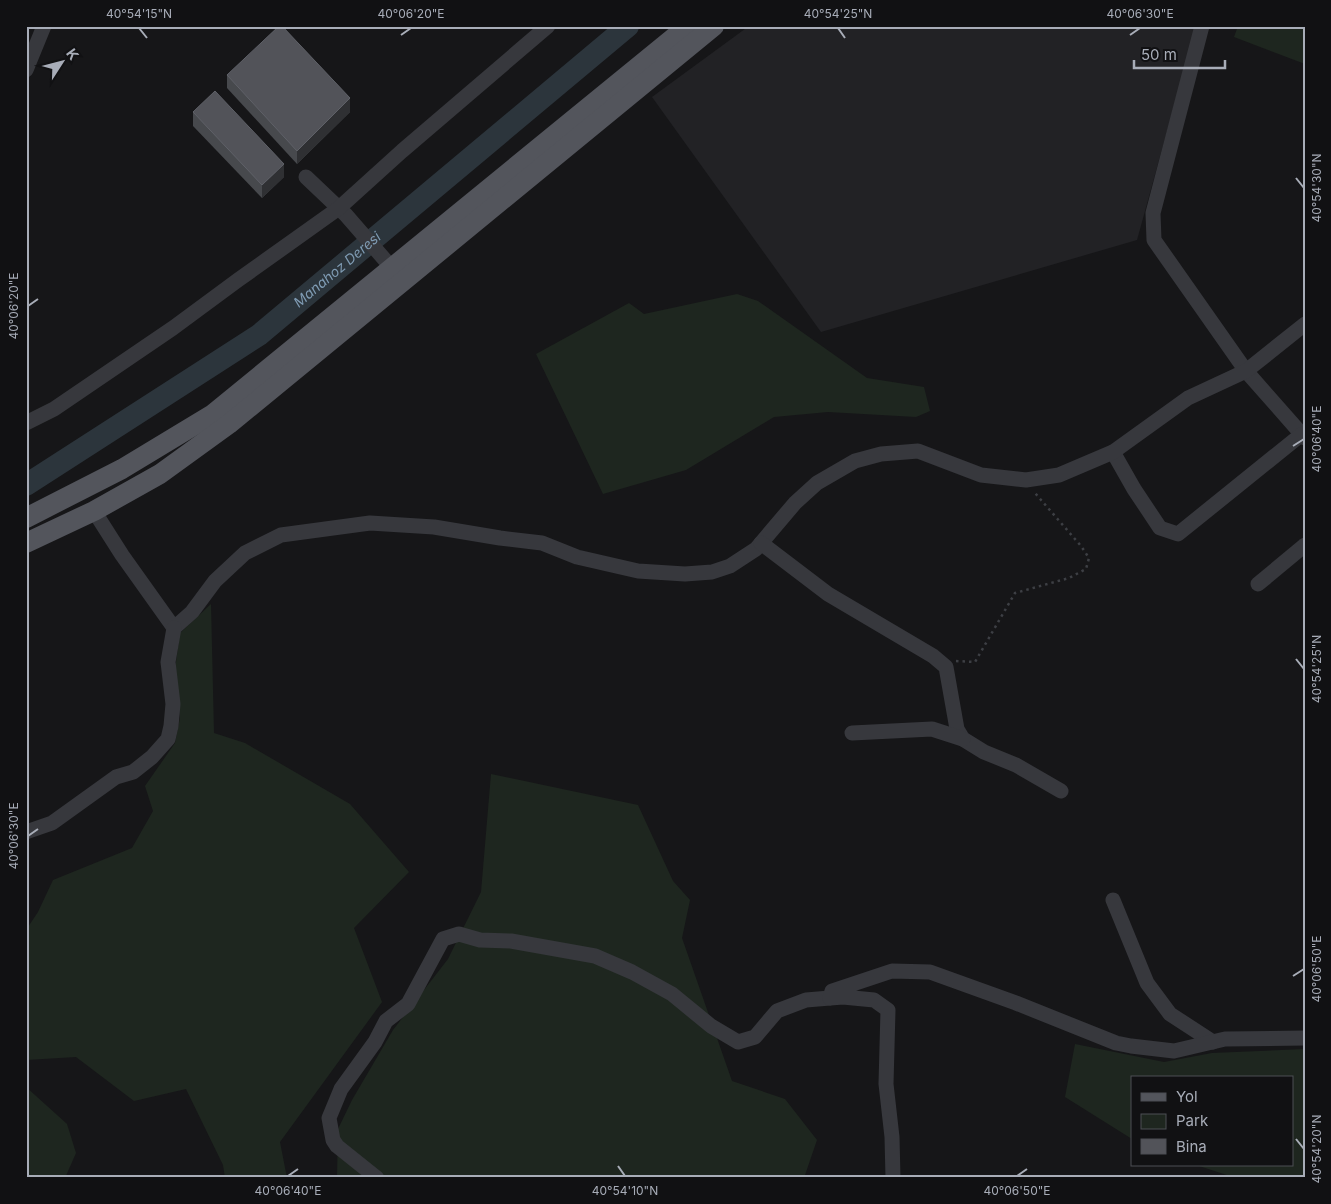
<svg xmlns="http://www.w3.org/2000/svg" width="1331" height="1204" viewBox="0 0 1331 1204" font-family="Inter,sans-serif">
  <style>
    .built { fill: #222225 }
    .green { fill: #1e261f }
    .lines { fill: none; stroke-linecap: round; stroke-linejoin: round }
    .river { stroke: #2c353c; stroke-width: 22 }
    .path { stroke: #3d3f44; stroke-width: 2.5; stroke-dasharray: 2.5 4; stroke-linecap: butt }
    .minor { stroke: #37383d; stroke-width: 15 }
    .major { stroke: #53555c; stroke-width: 20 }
    .wall { fill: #47494d }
    .shaded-wall { fill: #2f3033 }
    .building { fill: #525359; stroke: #5f6168 }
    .ticks { fill: none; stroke: #a8adb8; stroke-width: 2 }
    .labels { text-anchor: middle; stroke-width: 4; stroke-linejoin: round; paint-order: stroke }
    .water-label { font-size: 14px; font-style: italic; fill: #7f9bb3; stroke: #111113 }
    .neatline { fill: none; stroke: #a8adb8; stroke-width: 2 }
    .ticks-label { font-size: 12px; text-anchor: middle; fill: #a8adb8 }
  </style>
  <rect width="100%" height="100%" fill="#161618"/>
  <!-- built -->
  <polygon class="built" points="749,26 1196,26 1137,240 821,332 652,97"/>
  <!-- green -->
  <g class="green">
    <polygon points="1238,26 1305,26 1305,64 1234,37"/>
    <polygon points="737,294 758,301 867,378 924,387 930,411 916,417 828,412 774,417 686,470 603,494 536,354 629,303 644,314"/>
    <polygon points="211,604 214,733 245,743 350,804 409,872 354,928 382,1002 280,1142 287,1178 225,1178 223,1165 186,1089 134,1101 76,1057 26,1060 26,930 38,912 53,880 132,848 153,811 145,786 175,743 180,718 175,669 180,633"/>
    <polygon points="491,774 638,805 673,881 690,900 682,938 732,1081 785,1099 817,1140 804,1178 337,1178 338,1129 352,1100 393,1030 448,959 481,892"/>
    <polygon points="1075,1044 1164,1062 1212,1053 1305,1049 1305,1176 1290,1178 1236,1178 1196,1165 1292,1165 1292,1078 1132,1078 1132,1139 1065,1097"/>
    <polygon points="26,1087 67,1124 76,1153 65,1178 26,1178"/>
  </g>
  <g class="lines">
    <!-- river -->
    <path class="river" id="s1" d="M26,485l233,-150 369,-309"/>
    <!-- path -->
    <polyline class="path" points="956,661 975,662 1015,593 1069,578 1086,569 1089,558 1081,546 1035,493"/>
    <!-- minor -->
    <g class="minor">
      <polyline points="1202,26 1153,213 1154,240 1246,371 1305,438"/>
      <polyline points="26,70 44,26"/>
      <polyline points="306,177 346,215 392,268"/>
      <polyline points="26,423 54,409 173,328 238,280 339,208 402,151 548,26"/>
      <polyline points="1113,452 1134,489 1160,528 1178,534 1302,434"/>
      <polyline points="94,511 122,555 174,628 192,612 215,581 245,553 281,535 370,523 434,527 500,538 542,543 577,557 638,571 685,574 712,572 730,566 756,549 795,503 817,483 855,461 881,454 918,451 981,475 1026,480 1059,475 1113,452 1188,398 1246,371 1305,324"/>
      <polyline points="761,543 828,594 933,656 946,667 957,729 963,739 984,752 1016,765 1061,791"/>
      <polyline points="1258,584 1305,545"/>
      <polyline points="852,733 932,729 963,739"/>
      <polyline points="26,832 52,823 116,777 133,772 152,757 168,739 171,726 173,704 168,662 174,628"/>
      <polyline points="1113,900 1147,983 1170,1014 1213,1042"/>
      <polyline points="377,1178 337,1146 333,1140 329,1118 341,1089 375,1042 386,1021 408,1004 443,939 459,934 480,940 511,941 595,956 632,972 672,994 711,1026 738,1042 755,1037 777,1011 806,1000 830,998"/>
      <polyline points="893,1178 892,1137 886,1084 888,1010 874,1000 843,997 830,998 832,991 892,971 930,972 1016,1003 1116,1043 1131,1046 1174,1051 1225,1039 1305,1038"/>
    </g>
    <!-- major -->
    <g class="major">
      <polyline points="26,518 122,469 213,414 688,26"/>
      <polyline points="26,543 94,511 160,474 229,424 714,26"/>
    </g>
  </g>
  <!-- wall -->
  <g class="wall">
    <polygon points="227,75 350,112 297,164 227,88"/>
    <polygon points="193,112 284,177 262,198 193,126"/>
  </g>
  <!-- shaded-wall -->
  <g class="shaded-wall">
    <polygon points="350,98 350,112 297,164 297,151"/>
    <polygon points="284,164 284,177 262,198 262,185"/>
  </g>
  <!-- building -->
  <g class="building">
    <polygon points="279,26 282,26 350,98 297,151 227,75"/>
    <polygon points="215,91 284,164 262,185 193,112"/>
  </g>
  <!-- ticks -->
  <path class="ticks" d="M139,28l8,10M838,28l7,10M401,35l10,-7M1130,35l10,-7M1296,178l8,10M28,306l10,-7M1293,446l11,-7M1296,659l8,10M28,836l10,-7M1293,976l11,-7M1296,1139l8,10M618,1166l7,10M288,1176l10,-7M1017,1176l10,-7"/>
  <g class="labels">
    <!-- water labels -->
    <g class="water-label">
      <text dy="5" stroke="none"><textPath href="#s1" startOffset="379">Manahoz Deresi</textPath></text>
    </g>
  </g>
  <!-- border -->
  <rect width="1331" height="1204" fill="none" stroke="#111113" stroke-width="55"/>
  <!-- legend -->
  <rect x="1131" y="1076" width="162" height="90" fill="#111113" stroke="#4d4f55"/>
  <rect x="1141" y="1093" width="25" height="8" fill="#53555c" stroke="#4d4f55"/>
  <text x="1176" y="1102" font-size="15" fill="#a8adb8">Yol</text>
  <rect x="1141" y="1114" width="25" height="15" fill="#1e261f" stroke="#4d4f55"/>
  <text x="1176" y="1126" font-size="15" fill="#a8adb8">Park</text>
  <rect x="1141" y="1139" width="25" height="15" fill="#525359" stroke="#4d4f55"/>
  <text x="1176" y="1152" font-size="15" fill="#a8adb8">Bina</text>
  <!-- north arrow -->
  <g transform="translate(62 62) rotate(54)" stroke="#111113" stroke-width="4" paint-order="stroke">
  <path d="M0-4L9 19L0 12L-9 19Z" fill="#a8adb8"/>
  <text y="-8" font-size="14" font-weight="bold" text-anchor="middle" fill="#a8adb8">K</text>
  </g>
  <!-- scale -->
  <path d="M1134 60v8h91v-8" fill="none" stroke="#a8adb8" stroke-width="2.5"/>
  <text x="1141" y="60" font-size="15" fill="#a8adb8" stroke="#111113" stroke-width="4" paint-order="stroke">50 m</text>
  <rect x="28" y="28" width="1276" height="1148" class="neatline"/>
  <g class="ticks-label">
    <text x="139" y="18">40°54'15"N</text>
    <text x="411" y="18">40°06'20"E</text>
    <text x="838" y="18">40°54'25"N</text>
    <text x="1140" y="18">40°06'30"E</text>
    <text transform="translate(1317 188) rotate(-90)" y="4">40°54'30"N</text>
    <text transform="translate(14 306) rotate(-90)" y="4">40°06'20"E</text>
    <text transform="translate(1317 439) rotate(-90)" y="4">40°06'40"E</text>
    <text transform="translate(1317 669) rotate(-90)" y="4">40°54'25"N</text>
    <text transform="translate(14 836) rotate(-90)" y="4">40°06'30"E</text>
    <text transform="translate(1317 969) rotate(-90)" y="4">40°06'50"E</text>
    <text transform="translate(1317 1149) rotate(-90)" y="4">40°54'20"N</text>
    <text x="288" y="1195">40°06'40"E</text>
    <text x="625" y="1195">40°54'10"N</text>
    <text x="1017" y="1195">40°06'50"E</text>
  </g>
</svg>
